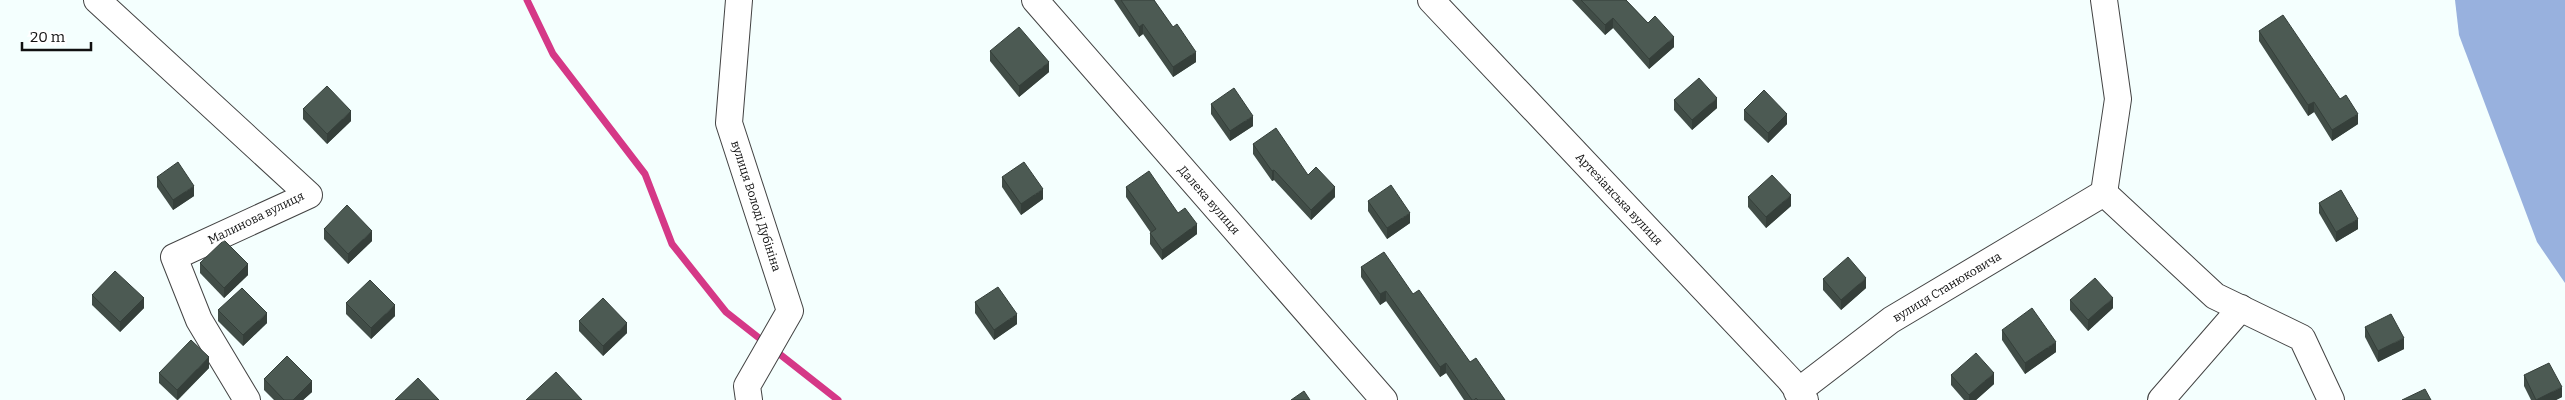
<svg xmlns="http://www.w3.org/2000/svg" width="2565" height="400" viewBox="0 0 2565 400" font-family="Bitter,serif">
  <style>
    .forest { fill: #98b1de }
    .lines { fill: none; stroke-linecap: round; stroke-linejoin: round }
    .stream { stroke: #d53887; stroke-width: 7 }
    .street-casing { stroke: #434343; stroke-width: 28 }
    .street { stroke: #fff; stroke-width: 26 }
    .wall { fill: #414d47 }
    .shaded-wall { fill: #353f3a }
    .building { fill: #4c5a53; stroke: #353f3a }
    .labels { text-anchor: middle; stroke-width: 5; stroke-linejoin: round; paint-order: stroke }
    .street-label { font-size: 12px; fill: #101010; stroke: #fff }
  </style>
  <rect width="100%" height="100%" fill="#f4fffe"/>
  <!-- forest -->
  <polygon class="forest" points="2455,0 2565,0 2565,283 2537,242 2459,35"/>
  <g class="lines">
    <!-- stream -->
    <polyline class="stream" points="527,0 553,54 645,174 672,244 726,312 838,400"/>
    <!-- street casing -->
    <g class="street-casing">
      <g id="street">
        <polyline points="97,0 309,195 174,257 199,320 247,400"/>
        <polyline points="739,0 729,123 790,311 747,386 749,400"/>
        <polyline points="1035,0 1384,400"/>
        <polyline points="1431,0 1790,380 1805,400"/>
        <polyline points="2104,193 2215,296 2302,338 2331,400"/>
        <polyline points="1797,392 1891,320 2104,193 2118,99 2104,0"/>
        <polyline points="2161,400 2241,308"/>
      </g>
    </g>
    <!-- street -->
    <use href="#street" class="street"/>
  </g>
  <!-- wall -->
  <g class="wall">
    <polygon points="1114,0 1154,0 1196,62 1173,77 1143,34 1139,37"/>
    <polygon points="1572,0 1626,0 1648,23 1674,47 1649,69 1613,28 1605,35"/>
    <polygon points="2259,31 2340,99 2358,124 2332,141 2314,112 2308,116 2259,41"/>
    <polygon points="990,51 1049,72 1019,97 990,61"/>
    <polygon points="1674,100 1717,108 1692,130 1674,110"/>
    <polygon points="1211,104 1253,126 1230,141 1211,114"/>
    <polygon points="303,109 351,121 327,144 303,119"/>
    <polygon points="1744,110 1787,124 1768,143 1744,120"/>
    <polygon points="1253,144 1308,175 1335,197 1311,220 1274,180 1272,181 1253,154"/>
    <polygon points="157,177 194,196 173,210 157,187"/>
    <polygon points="1002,177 1043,199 1021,215 1002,187"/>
    <polygon points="1126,187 1197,234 1162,260 1150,244 1150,233 1151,233 1126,197"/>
    <polygon points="1748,197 1791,206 1766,228 1748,207"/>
    <polygon points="1368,201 1410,223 1387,239 1368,211"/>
    <polygon points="2319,203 2358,229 2336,242 2319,213"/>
    <polygon points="324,229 372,241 348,264 324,239"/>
    <polygon points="200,263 248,275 224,298 200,273"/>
    <polygon points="1361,267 1413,294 1470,362 1505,400 1464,400 1446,373 1440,377 1386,301 1380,305 1361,277"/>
    <polygon points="1823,279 1866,288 1841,310 1823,290"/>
    <polygon points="92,295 144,308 120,332 92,305"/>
    <polygon points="2070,300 2113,308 2088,331 2070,310"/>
    <polygon points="975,302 1017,324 994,340 975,313"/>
    <polygon points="346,303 395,316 371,339 346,314"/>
    <polygon points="218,310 267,323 243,346 218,321"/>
    <polygon points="579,321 627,333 603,356 579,331"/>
    <polygon points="2365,327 2404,349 2378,362 2365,337"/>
    <polygon points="2002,330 2056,352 2025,374 2002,340"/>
    <polygon points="209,368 178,400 177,400 159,383 159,373"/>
    <polygon points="1951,375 1994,384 1976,400 1964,400 1951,385"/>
    <polygon points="2524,375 2562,397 2556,400 2531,400 2524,386"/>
    <polygon points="264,379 312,392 303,400 274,400 264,390"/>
  </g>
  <!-- shaded-wall -->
  <g class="shaded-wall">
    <polygon points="1613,18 1613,28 1605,35 1605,25"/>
    <polygon points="1143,24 1143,34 1139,37 1139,27"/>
    <polygon points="1674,37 1674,47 1649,69 1649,59"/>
    <polygon points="1196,52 1196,62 1173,77 1173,67"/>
    <polygon points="1049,62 1049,72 1019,97 1019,86"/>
    <polygon points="1717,98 1717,108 1692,130 1692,120"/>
    <polygon points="2314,102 2314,112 2308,116 2308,105"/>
    <polygon points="351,111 351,121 327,144 327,134"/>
    <polygon points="1787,114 1787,124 1768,143 1768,133"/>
    <polygon points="2358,114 2358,124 2332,141 2332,130"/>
    <polygon points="1253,116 1253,126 1230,141 1230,131"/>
    <polygon points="1274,170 1274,180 1272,181 1272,171"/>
    <polygon points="194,186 194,196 173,210 173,200"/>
    <polygon points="1335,187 1335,197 1311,220 1311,210"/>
    <polygon points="1043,189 1043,199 1021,215 1021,204"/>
    <polygon points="1791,195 1791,206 1766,228 1766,217"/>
    <polygon points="1410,213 1410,223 1387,239 1387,228"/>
    <polygon points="2358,219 2358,229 2336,242 2336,232"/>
    <polygon points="1197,224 1197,234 1162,260 1162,250"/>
    <polygon points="372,231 372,241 348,264 348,254"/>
    <polygon points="248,264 248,275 224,298 224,288"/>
    <polygon points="1866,278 1866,288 1841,310 1841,300"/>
    <polygon points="1386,291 1386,301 1380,305 1380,294"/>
    <polygon points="144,298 144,308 120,332 120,322"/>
    <polygon points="2113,298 2113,308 2088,331 2088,320"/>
    <polygon points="395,305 395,316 371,339 371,328"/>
    <polygon points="267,313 267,323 243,346 243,335"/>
    <polygon points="1017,314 1017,324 994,340 994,330"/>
    <polygon points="627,323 627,333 603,356 603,346"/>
    <polygon points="2404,338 2404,349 2378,362 2378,351"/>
    <polygon points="2056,342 2056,352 2025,374 2025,363"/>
    <polygon points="209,357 209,368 177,400 177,390"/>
    <polygon points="1446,363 1446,373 1440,377 1440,367"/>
    <polygon points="1994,373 1994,384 1976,400 1969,400 1969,395"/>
    <polygon points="312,381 312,392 303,400 293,400"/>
    <polygon points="2562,387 2562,397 2556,400 2536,400"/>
  </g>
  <!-- building -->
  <g class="building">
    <polygon points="1121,0 1154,0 1173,27 1177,24 1196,52 1173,67 1143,24 1139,27"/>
    <polygon points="1581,0 1626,0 1648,23 1655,16 1674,37 1649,59 1613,18 1605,25"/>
    <polygon points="2283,15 2340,99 2346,95 2358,114 2332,130 2314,102 2308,105 2259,31"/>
    <polygon points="1019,27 1049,62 1019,86 990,51"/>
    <polygon points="1699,78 1717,98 1692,120 1674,100"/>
    <polygon points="327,86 351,111 327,134 303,109"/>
    <polygon points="1234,88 1253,116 1230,131 1211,104"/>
    <polygon points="1764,90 1787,114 1768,133 1744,110"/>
    <polygon points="1276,128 1308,175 1316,167 1335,187 1311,210 1274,170 1272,171 1253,144"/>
    <polygon points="178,162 194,186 173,200 157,177"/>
    <polygon points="1024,162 1043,189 1021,204 1002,177"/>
    <polygon points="1149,171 1178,213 1185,208 1197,224 1162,250 1150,233 1156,229 1126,187"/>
    <polygon points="1772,175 1791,195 1766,217 1748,197"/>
    <polygon points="1391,185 1410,213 1387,228 1368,201"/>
    <polygon points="2341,190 2358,219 2336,232 2319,203"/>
    <polygon points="347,205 372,231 348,254 324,229"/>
    <polygon points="224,240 248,264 224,288 200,263"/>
    <polygon points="1384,252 1413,294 1419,290 1470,362 1476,358 1505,400 1478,400 1476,398 1474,400 1472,400 1446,363 1440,367 1386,291 1380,294 1361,267"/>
    <polygon points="1848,257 1866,278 1841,300 1823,279"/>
    <polygon points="115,271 144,298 120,322 92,295"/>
    <polygon points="2095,278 2113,298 2088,320 2070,300"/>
    <polygon points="370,280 395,305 371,328 346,303"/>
    <polygon points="998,287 1017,314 994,330 975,302"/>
    <polygon points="242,288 267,313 243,335 218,310"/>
    <polygon points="603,298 627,323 603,346 579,321"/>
    <polygon points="2032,308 2056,342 2025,363 2002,330"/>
    <polygon points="2391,314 2404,338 2378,351 2365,327"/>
    <polygon points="191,340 209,357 177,390 159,373"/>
    <polygon points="1976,353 1994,373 1969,395 1951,375"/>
    <polygon points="287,356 312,381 293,400 284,400 264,379"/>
    <polygon points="2549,363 2562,387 2536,400 2524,375"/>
    <polygon points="556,372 582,400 526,400"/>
    <polygon points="418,378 439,400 395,400"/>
    <polygon points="2425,389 2431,400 2402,400"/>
    <polygon points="1304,391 1310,400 1291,400"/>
  </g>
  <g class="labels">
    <!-- street labels -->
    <g class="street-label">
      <text transform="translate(1619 199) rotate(47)" y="4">Артезіанська вулиця</text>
      <text transform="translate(1209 200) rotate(49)" y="4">Далека вулиця</text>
      <text transform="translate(756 206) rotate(72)" y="4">вулиця Володі Дубініна</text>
      <text transform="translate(256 218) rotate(-26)" y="4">Малинова вулиця</text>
      <text transform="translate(1947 287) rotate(-31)" y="4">вулиця Станюковича</text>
    </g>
  </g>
  <!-- scale -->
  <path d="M22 42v8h69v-8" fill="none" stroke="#101010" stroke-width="2.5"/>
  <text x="30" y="42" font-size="15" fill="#101010" stroke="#ffffff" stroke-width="4" paint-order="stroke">20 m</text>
</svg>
